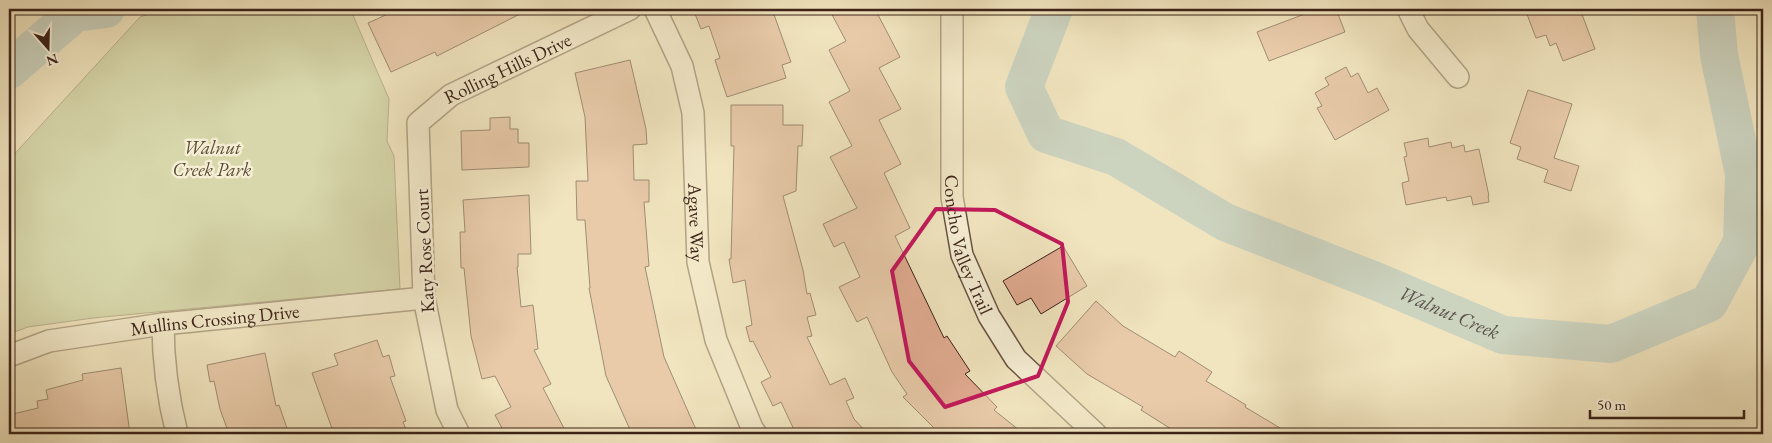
<svg xmlns="http://www.w3.org/2000/svg" width="1772" height="443" viewBox="0 0 1772 443" font-family="'EB Garamond',serif">
  <style>
    .green { fill: #b9c592; stroke: #7a7455 }
    .lines { fill: none; stroke-linecap: round; stroke-linejoin: round }
    .river { stroke: #a1bcbe; stroke-width: 38 }
    .building { fill: #e1ab91; stroke: #3b2318 }
    .minor-casing { stroke: #685442; stroke-width: 24 }
    .minor { stroke: #f6eed5; stroke-width: 21 }
    .marked { fill: none; stroke: #c2185b; stroke-width: 4; stroke-linejoin: round }
    .labels { text-anchor: middle; stroke-width: 5; stroke-linejoin: round; paint-order: stroke }
    .street-label { font-size: 19px; fill: #3b2318; stroke: #f6eed5 }
    .park-label { font-size: 19px; font-style: italic; fill: #5a4c36; stroke: #f6eed5 }
    .water-label { font-size: 20px; font-style: italic; fill: #5a514a; stroke: #f6eed5 }
  </style>
  <rect width="100%" height="100%" fill="#f1e5bf"/>
  <filter id="stains"><feTurbulence type="fractalNoise" baseFrequency=".004" numOctaves="4"/><feColorMatrix values="0 0 0 0 .2 0 0 0 0 .09 0 0 0 0 .02 0 0 0 .5 -.17"/></filter>
  <radialGradient id="worn" r=".72"><stop offset=".6" stop-color="#630" stop-opacity="0"/><stop offset="1" stop-color="#630" stop-opacity=".3"/></radialGradient>
  <!-- green -->
  <polygon class="green" points="163,9 360,9 352,13 389,99 387,141 394,156 400,289 93,318 28,327 9,334 9,160 140,17"/>
  <g class="lines">
    <!-- river -->
    <g class="river">
      <path id="s1" d="M1054,9l-30,78 22,47 70,23 109,65 153,60 125,53 108,9 98,-41 33,-61 2,-68 -25,-119 -4,-46"/>
      <polyline points="9,70 75,13 106,9"/>
    </g>
  </g>
  <!-- building -->
  <g class="building">
    <polygon points="399,9 530,9 437,56 435,52 391,72 368,23"/>
    <polygon points="693,9 772,9 791,62 782,65 786,78 727,97 715,60 720,58 709,26 701,29"/>
    <polygon points="829,9 875,9 900,57 879,68 901,109 879,120 901,164 884,173 910,228 895,236 944,338 947,336 970,371 965,374 997,407 994,410 1024,434 940,434 903,397 907,394 892,372 867,317 857,322 839,287 860,277 844,242 834,247 823,224 857,208 830,157 852,146 829,102 850,91 829,50 846,41"/>
    <polygon points="1318,9 1336,9 1345,32 1269,61 1257,32"/>
    <polygon points="1525,9 1580,9 1595,49 1563,61 1556,43 1550,46 1546,35 1536,38"/>
    <polygon points="630,60 646,129 647,144 633,145 634,180 649,180 649,202 644,202 649,266 645,267 664,357 698,434 632,434 606,376 589,288 590,288 585,220 577,220 576,181 588,181 585,117 575,73"/>
    <polygon points="1346,67 1351,77 1358,73 1368,93 1377,88 1389,110 1335,140 1317,108 1322,106 1315,93 1329,85 1325,78"/>
    <polygon points="1528,90 1572,104 1554,158 1579,166 1571,191 1544,182 1548,170 1517,159 1521,147 1510,143"/>
    <polygon points="731,105 783,105 783,125 803,125 802,146 798,146 796,191 783,196 803,270 807,294 810,293 816,315 807,317 812,336 807,337 830,385 845,378 854,398 846,401 854,419 868,434 796,434 781,402 773,406 761,382 771,377 753,341 750,342 746,327 752,325 745,280 733,283 729,259 731,259 734,146 731,146"/>
    <polygon points="510,117 510,129 518,129 518,143 529,143 529,167 462,170 461,131 490,130 490,118"/>
    <polygon points="1428,138 1429,147 1451,142 1452,148 1464,145 1465,152 1479,149 1489,196 1488,196 1489,202 1473,205 1471,196 1447,201 1446,197 1406,205 1402,183 1409,181 1404,157 1407,156 1404,143"/>
    <polygon points="529,195 531,254 518,254 518,267 517,267 521,307 533,305 538,349 534,350 551,384 543,388 567,434 505,434 495,415 511,407 495,376 482,379 471,336 464,268 461,268 460,232 465,232 463,200"/>
    <polygon points="1063,246 1087,286 1041,314 1031,298 1017,305 1003,281"/>
    <polygon points="1096,301 1123,326 1175,357 1179,351 1212,372 1206,381 1246,405 1245,407 1290,434 1179,434 1141,410 1143,407 1087,374 1056,346"/>
    <polygon points="377,340 383,357 389,355 395,376 390,377 406,421 403,422 408,434 334,434 312,373 338,365 334,354"/>
    <polygon points="265,353 276,406 279,405 289,434 229,434 220,409 214,381 210,382 207,365"/>
    <polygon points="121,368 130,434 9,434 9,415 38,408 37,401 48,399 46,390 83,380 82,374"/>
  </g>
  <g class="lines">
    <!-- minor casing -->
    <g class="minor-casing">
      <g id="minor">
        <path id="s2" d="M655,9l27,57 11,47 5,149 18,78 36,88 4,6"/>
        <path id="s3" d="M952,9v188l10,58 27,61 27,43 80,75"/>
        <polyline points="1408,9 1418,29 1458,77"/>
        <path d="M163,324c0,38 5,74 14,110"/>
        <path id="s4" d="M9,356l40,-15 114,-17 261,-26"/>
        <path id="s5" d="M459,434l-12,-24 -23,-112 -6,-175 33,-28 179,-86"/>
      </g>
    </g>
    <!-- minor -->
    <use href="#minor" class="minor"/>
  </g>
  <!-- marked area -->
  <path d="M0 0H1772V443H0ZM936,209l59,1 67,34 6,58 -30,74 -93,31 -36,-46 -17,-90z" fill="#f1e5bf" fill-opacity=".55" fill-rule="evenodd"/>
  <path class="marked" d="M936,209l59,1 67,34 6,58 -30,74 -93,31 -36,-46 -17,-90z"/>
  <g class="labels">
    <!-- street labels -->
    <g class="street-label">
      <text dy="7" stroke="none"><textPath href="#s5" startOffset="422">Rolling Hills Drive</textPath></text>
      <text dy="7" stroke="none"><textPath href="#s2" startOffset="221">Agave Way</textPath></text>
      <text dy="7" stroke="none"><textPath href="#s3" startOffset="238">Concho Valley Trail</textPath></text>
      <text transform="translate(424 251) rotate(-93)" y="7">Katy Rose Court</text>
      <text dy="7" stroke="none"><textPath href="#s4" startOffset="210">Mullins Crossing Drive</textPath></text>
    </g>
    <!-- park labels -->
    <g class="park-label">
      <text x="212" y="154">Walnut<tspan x="212" dy="22">Creek Park</tspan></text>
    </g>
    <!-- water labels -->
    <g class="water-label">
      <text dy="7" stroke="none"><textPath href="#s1" startOffset="578">Walnut Creek</textPath></text>
    </g>
  </g>
  <!-- margin -->
  <rect width="1772" height="443" fill="none" stroke="#f1e5bf" stroke-width="30"/>
  <rect x="10" y="10" width="1752" height="423" fill="none" stroke="#3b2318" stroke-width="2.5"/>
  <rect x="15" y="15" width="1742" height="413" fill="none" stroke="#3b2318"/>
  <!-- north arrow -->
  <g transform="translate(48 48) rotate(160)" stroke="#f6eed5" stroke-width="4" paint-order="stroke">
  <path d="M0-4L9 19L0 12L-9 19Z" fill="#3b2318"/>
  <text y="-8" font-size="14" font-weight="bold" text-anchor="middle" fill="#3b2318">N</text>
  </g>
  <!-- scale -->
  <path d="M1590 410v8h154v-8" fill="none" stroke="#3b2318" stroke-width="2.5"/>
  <text x="1597" y="410" font-size="15" fill="#3b2318" stroke="#f6eed5" stroke-width="4" paint-order="stroke">50 m</text>
  <rect width="100%" height="100%" filter="url(#stains)"/>
  <rect width="100%" height="100%" fill="url(#worn)"/>
</svg>
